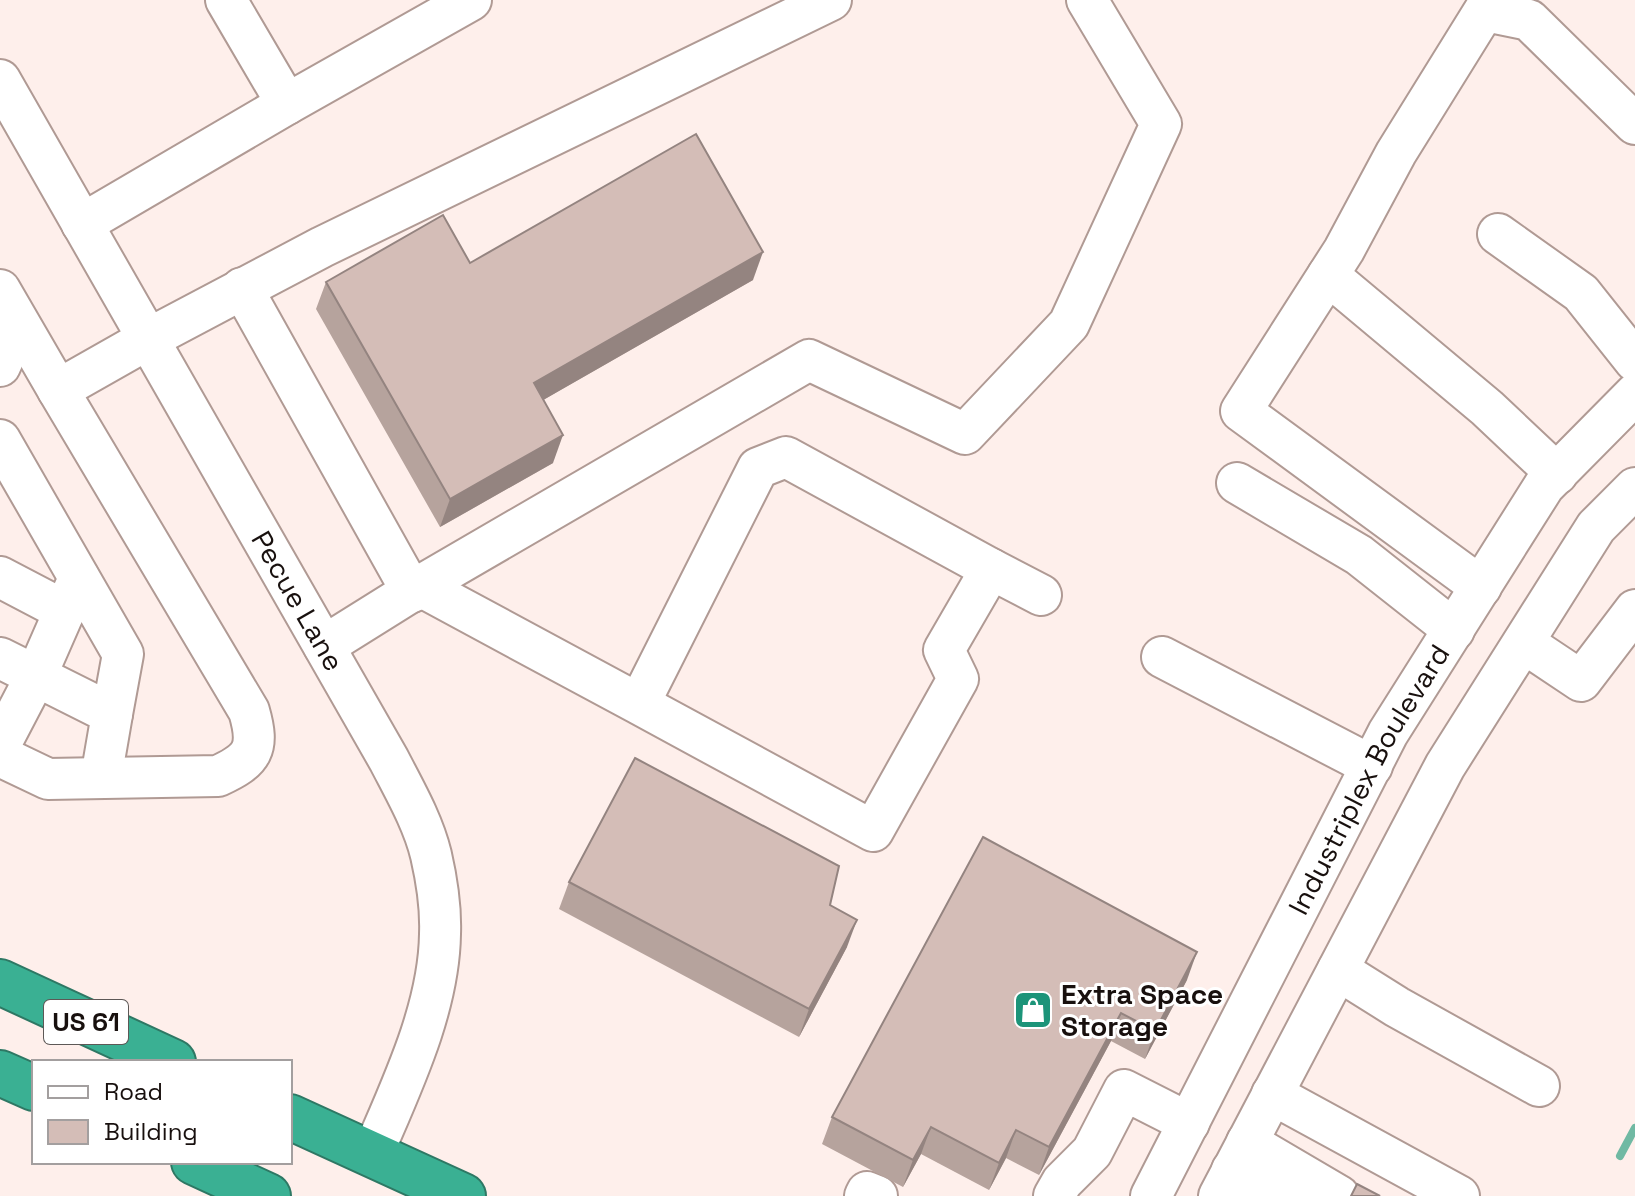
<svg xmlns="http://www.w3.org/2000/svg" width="1635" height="1196" viewBox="0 0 1635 1196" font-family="'Space Grotesk',sans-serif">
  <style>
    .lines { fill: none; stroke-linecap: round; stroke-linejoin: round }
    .stream { stroke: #70b9a3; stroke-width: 8 }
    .minor-casing { stroke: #b09a94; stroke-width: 44 }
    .highway-casing { stroke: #2e7864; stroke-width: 48 }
    .minor { stroke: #fff; stroke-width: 40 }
    .highway { stroke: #3ab093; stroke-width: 44 }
    .wall { fill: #b6a39d }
    .shaded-wall { fill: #948480 }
    .building { fill: #d4bdb7; stroke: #948480; stroke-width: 2 }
    .labels { text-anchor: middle; stroke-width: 6; stroke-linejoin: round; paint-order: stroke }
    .shield { fill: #fff; stroke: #5d5856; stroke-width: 2 }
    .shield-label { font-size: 26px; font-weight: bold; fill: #18100e }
    .street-label { font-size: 28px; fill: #18100e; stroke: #fff }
    .poi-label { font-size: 28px; font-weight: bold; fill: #18100e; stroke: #fff; text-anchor: start }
  </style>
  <rect width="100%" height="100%" fill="#feefeb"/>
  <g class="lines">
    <!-- stream -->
    <polyline class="stream" points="1620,1156 1635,1128"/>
    <!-- minor casing -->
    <g class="minor-casing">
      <g id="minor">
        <polyline points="226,0 287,104"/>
        <polyline points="1485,11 1529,20 1635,124"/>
        <path id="s1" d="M0,80l389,680c16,31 34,62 42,95 6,26 10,53 9,79 -1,75 -39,153 -68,221"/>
        <polyline points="82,224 287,104 471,0"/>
        <polyline points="1498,234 1581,293 1635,361"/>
        <polyline points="1328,275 1487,408 1557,474"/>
        <polyline points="242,288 412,592"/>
        <polyline points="0,290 58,390 148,339 322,247 831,0"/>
        <polyline points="0,366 19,324"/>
        <polyline points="0,440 123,654 112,714"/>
        <polyline points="1237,483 1359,555 1454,630"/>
        <polyline points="991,569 1041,595"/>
        <polyline points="0,577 65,611"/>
        <polyline points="420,586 639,704 758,468 786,457 991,569 944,650 958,679 873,831 639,704"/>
        <polyline points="1481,587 1241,411 1344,250 1396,153 1491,0"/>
        <polyline points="1524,643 1581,681 1635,610"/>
        <polyline points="324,646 420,586 809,360 965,434 1069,324 1161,124 1087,0"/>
        <polyline points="1162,657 1372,766"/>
        <polyline points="0,658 112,714 101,778"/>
        <polyline points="0,745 36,676 79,578"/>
        <path d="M0,756l48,23 170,-3c35,-16 42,-27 31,-65l-191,-321"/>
        <polyline points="1338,970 1397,1007 1539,1086"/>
        <polyline points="1272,1094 1459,1196"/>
        <polyline points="1247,1142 1339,1196"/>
        <polyline points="1232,1170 1284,1196"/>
        <polyline points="865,1196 867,1192 877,1196"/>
        <polyline points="1054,1196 1062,1182 1092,1152 1124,1090 1189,1123"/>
        <path id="s2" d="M1151,1196l237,-463 156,-247 91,-92"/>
        <polyline points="1219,1196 1445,766 1596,527 1635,488"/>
      </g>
    </g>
    <!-- highway casing -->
    <g class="highway-casing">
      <g id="highway">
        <polyline points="0,982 173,1062"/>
        <polyline points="0,1073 34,1088"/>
        <polyline points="290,1117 463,1196"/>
        <polyline points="194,1162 268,1196"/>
      </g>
    </g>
    <!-- minor -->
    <use href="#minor" class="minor"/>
    <!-- highway -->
    <use href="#highway" class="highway"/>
  </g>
  <!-- wall -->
  <g class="wall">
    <polygon points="470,263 753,280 543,400 553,463 440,527 316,309 326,282"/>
    <polygon points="569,882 830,905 847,947 799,1037 559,909"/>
    <polygon points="1187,980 1145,1059 1111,1041 1039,1175 1006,1158 989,1190 921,1154 903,1187 822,1144 832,1117"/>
  </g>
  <!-- shaded-wall -->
  <g class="shaded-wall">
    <polygon points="763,252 753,280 524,411 534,383"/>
    <polygon points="563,435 553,463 440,527 450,499"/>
    <polygon points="857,920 847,947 799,1037 809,1009"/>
    <polygon points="1197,952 1187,980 1145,1059 1155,1031"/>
    <polygon points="1121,1013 1111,1041 1039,1175 1049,1147"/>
    <polygon points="931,1127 921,1154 903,1187 913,1160"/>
    <polygon points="1016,1130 1006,1158 989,1190 999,1163"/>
  </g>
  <!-- building -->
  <g class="building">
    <polygon points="696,134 763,252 534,383 563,435 450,499 326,282 443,215 470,263"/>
    <polygon points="635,758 839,866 830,905 857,920 809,1009 569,882"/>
    <polygon points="983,837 1197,952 1155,1031 1121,1013 1049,1147 1016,1130 999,1163 931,1127 913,1160 832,1117"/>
    <polygon points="1357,1184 1380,1196 1351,1196"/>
  </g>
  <!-- icons -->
  <defs>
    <g id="shop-square" transform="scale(2)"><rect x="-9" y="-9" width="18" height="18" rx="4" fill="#1c9479" stroke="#fff"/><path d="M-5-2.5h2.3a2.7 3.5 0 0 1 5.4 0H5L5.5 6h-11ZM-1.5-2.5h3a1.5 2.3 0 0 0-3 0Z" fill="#fff"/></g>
  </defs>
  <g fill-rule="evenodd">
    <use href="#shop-square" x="1033" y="1010"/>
  </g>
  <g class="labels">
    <!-- shield labels -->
    <rect class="shield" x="44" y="1000" width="84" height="44" rx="6"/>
    <g class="shield-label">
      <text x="86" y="1031">US 61</text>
    </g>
    <!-- street labels -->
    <g class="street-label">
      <text dy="10" stroke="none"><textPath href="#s1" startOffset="600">Pecue Lane</textPath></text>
      <text dy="10" stroke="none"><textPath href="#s2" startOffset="470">Industriplex Boulevard</textPath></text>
    </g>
    <!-- poi labels -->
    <g class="poi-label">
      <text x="1061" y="1004">Extra Space<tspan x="1061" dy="32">Storage</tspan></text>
    </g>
  </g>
  <!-- legend -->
  <rect x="32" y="1060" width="260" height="104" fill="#ffffff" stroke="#a39f9f" stroke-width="2"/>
  <rect x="48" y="1086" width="40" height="12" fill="#ffffff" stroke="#a39f9f" stroke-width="2"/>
  <text x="104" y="1100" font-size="24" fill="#18100e">Road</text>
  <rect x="48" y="1120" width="40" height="24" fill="#d4bdb7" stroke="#a39f9f" stroke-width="2"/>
  <text x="104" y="1140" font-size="24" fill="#18100e">Building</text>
</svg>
